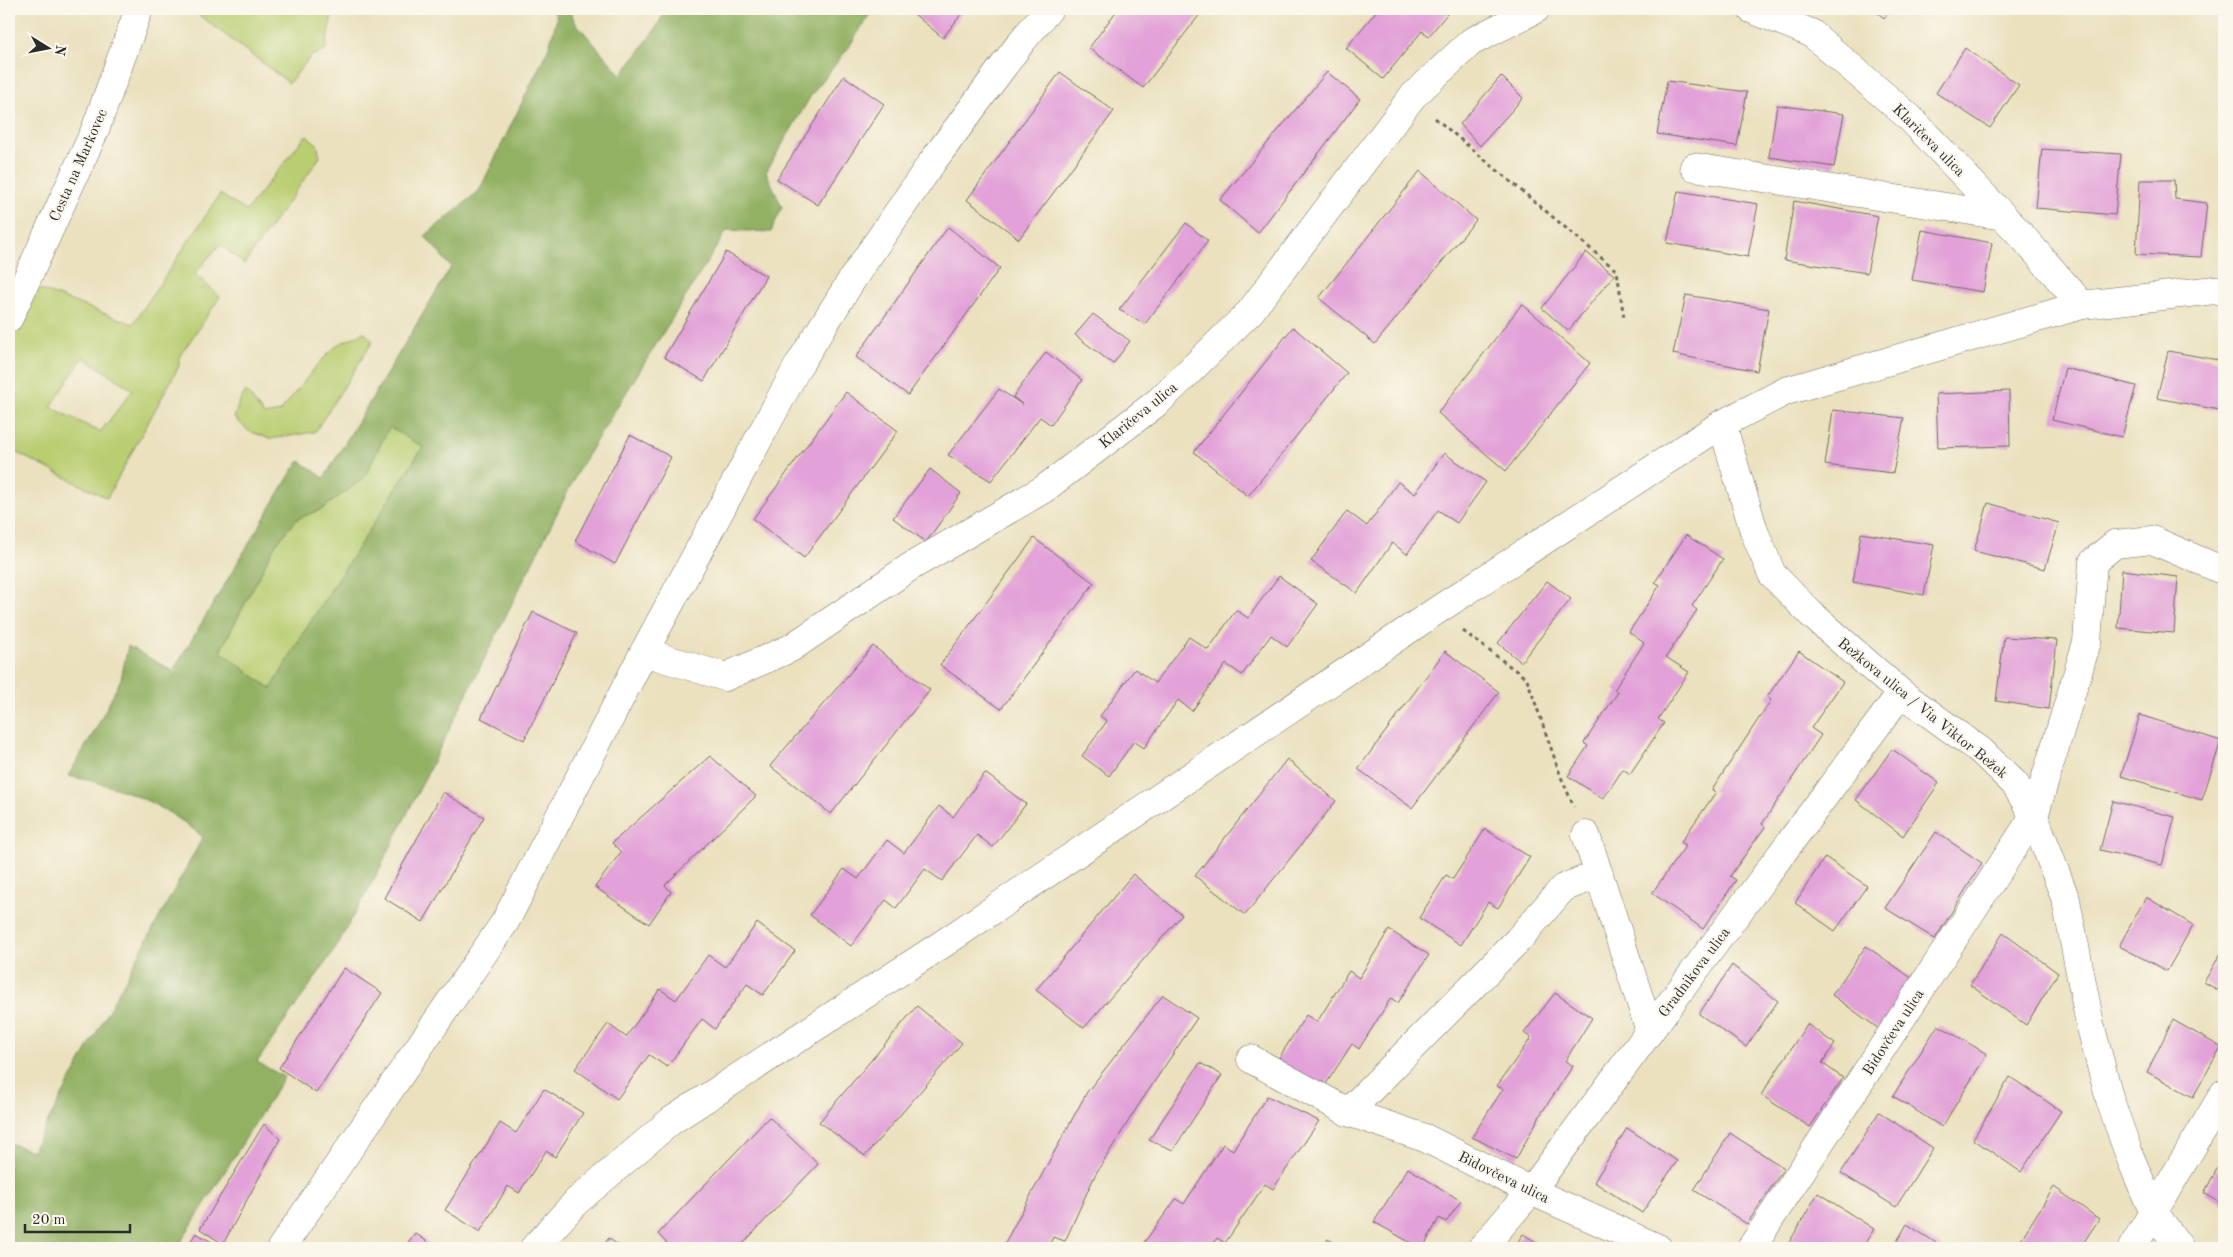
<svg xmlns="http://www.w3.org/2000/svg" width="2233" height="1257" viewBox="0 0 2233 1257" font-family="'Old Standard TT',serif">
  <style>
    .green { fill: #b9ce72; stroke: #727c4e; fill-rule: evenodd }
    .forest { fill: #92b164; stroke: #5e6e48; fill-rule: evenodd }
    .building { fill: #e2a1d8 }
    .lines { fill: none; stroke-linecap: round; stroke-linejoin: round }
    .minor-casing { stroke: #6e6b5f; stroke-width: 29 }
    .path { stroke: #6e6b5f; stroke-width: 3; stroke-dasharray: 4 4; stroke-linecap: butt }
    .minor { stroke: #fff; stroke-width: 28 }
    .labels { text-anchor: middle; stroke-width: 4; stroke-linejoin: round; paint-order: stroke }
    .street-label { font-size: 15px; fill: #2b2b2b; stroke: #fbf7ec }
  </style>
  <rect width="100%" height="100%" fill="#fbf7ec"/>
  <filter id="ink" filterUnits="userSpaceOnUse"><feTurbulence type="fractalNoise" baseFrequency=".02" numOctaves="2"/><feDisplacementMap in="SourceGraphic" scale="10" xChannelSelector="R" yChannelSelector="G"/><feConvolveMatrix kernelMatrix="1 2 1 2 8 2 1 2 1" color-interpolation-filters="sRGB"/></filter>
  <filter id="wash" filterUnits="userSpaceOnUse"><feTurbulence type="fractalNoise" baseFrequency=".0096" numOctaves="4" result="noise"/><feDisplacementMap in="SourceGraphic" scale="20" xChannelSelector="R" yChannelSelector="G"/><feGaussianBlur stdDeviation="1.12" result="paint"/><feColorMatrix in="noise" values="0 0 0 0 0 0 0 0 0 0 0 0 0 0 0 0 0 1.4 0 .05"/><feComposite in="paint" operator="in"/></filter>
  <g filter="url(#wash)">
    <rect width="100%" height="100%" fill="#ebe1bf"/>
    <!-- green -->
    <g class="green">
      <path d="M191,9h144c-7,14 -6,28 -10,42l-14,5 -22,27z"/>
      <path d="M306,135l11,9 3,13 -76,107 -24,-20 -25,30 25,23 -41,60v9l-72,132 -98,-49v-121l19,-43 105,39 87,-130 26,17zM83,357l50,33 -33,42 -49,-25z"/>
      <polygon points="364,332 373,341 315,432 270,439 249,431 234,418 239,402 246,391 264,415 280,412 318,364 337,345"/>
      <polygon points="389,427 423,447 304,632 272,689 220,652 275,545 297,519 322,509 364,478"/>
    </g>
    <!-- forest -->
    <path class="forest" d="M553,9h16l6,13 46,53 34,-45 11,-21h207l-24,38 -37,47 -46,78 16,35 -11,25 -44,-2 -147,237 -201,403 -44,79 -78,113 27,15 -107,171h-168v-105l23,8 171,-314c-42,-35 -83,-51 -135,-61l29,-49 24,-48 7,-33 45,25 121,-203 6,-7 24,17 127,-211 -26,-31 54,-45 70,-144 8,-29zM389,427l34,20 -119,185 -33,57 -51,-38 55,-106 22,-26 25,-10 42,-31z"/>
    <g id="blocks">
      <!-- building -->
      <g class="building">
        <polygon points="908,9 965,9 943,38"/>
        <polygon points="1118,9 1204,9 1143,88 1089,48"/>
        <polygon points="1378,9 1451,9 1429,36 1422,31 1383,79 1346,48"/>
        <polygon points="1873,9 1892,9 1884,18"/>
        <polygon points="1965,48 2019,85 1990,128 1936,93"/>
        <polygon points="1060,72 1114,111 1019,239 967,200"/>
        <polygon points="1327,72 1360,99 1258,233 1220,200"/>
        <polygon points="844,76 884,104 818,205 777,179"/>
        <polygon points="1501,76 1523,98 1480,146 1460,124"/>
        <polygon points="1667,81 1747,92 1737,146 1657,134"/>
        <polygon points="1777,105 1844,114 1834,167 1769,157"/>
        <polygon points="2042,149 2121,154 2115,215 2036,208"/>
        <polygon points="1420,171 1476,220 1375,344 1319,298"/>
        <polygon points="2140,180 2174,180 2175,199 2207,203 2201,257 2136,254"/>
        <polygon points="1678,191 1758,204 1748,257 1667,243"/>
        <polygon points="1794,201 1878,216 1867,273 1784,260"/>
        <polygon points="1186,223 1208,241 1145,324 1119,310"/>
        <polygon points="948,227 1000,268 908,395 856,357"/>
        <polygon points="1922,230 1992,243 1983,292 1912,280"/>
        <polygon points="726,252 766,276 704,381 664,357"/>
        <polygon points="1586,252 1614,275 1568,331 1542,308"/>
        <polygon points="1686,295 1769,309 1757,371 1673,354"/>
        <polygon points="1522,304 1590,363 1506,471 1438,413"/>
        <polygon points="1093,314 1130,341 1113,364 1075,335"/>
        <polygon points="1293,327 1347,373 1248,496 1194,452"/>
        <polygon points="2168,351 2224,361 2224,411 2157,398"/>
        <polygon points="1046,352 1082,380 1051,425 1040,417 991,481 948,455 999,389 1023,405 1013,397"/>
        <polygon points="2065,368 2136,386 2122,437 2052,420"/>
        <polygon points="2009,391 2010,446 1938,448 1936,394"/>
        <polygon points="846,392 898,431 804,558 753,519"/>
        <polygon points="1833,410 1904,418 1893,473 1825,465"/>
        <polygon points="630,435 671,457 615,564 575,541"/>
        <polygon points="1444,453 1486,482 1457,523 1438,510 1407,554 1392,543 1357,593 1311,561 1347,511 1367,526 1398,482 1415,494"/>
        <polygon points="930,469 961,493 926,542 893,518"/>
        <polygon points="1988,503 2059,523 2045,569 1974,551"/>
        <polygon points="1861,533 1934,545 1924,595 1853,582"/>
        <polygon points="1686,535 1723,559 1692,606 1697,610 1666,657 1689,672 1658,719 1664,723 1630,774 1623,769 1603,799 1568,776 1588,746 1584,743 1618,692 1614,690 1644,643 1629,632 1660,585 1655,582"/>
        <polygon points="1034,538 1094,583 1001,709 940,665"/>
        <polygon points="2122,570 2178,577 2174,633 2118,628"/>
        <polygon points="1279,576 1318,604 1287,647 1271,635 1242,675 1226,664 1192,711 1178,700 1144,748 1134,741 1109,776 1082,756 1107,721 1100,716 1135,669 1155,683 1189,637 1208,650 1236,610 1248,618"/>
        <polygon points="1547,581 1571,599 1521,662 1498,643"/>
        <polygon points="533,612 577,633 524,740 481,718"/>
        <polygon points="2004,637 2057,640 2049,709 1996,701"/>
        <polygon points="873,646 930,690 831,814 770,766"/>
        <polygon points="1445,651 1499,692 1412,808 1358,769"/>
        <polygon points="1799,651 1843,682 1811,728 1821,735 1762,824 1765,827 1730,876 1736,880 1703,929 1652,893 1686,845 1681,842 1716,792 1712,790 1771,700 1767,697"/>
        <polygon points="2140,715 2221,741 2202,800 2121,776"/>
        <polygon points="1892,749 1939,783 1903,836 1856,800"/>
        <polygon points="710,756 756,796 665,885 671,892 649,924 595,887 621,852 612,843"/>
        <polygon points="1287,759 1336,801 1245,915 1195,876"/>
        <polygon points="985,773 1026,804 993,847 977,835 942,881 925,869 896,908 886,900 851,946 810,915 844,869 858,879 887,840 904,853 939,806 953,817"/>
        <polygon points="443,792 484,817 423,922 384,898"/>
        <polygon points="2113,801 2175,817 2162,865 2100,850"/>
        <polygon points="1485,829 1530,857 1498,908 1488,902 1461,945 1419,918 1446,875 1453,879"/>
        <polygon points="1936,832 1982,863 1935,939 1885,908"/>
        <polygon points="1825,857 1867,886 1835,931 1795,903"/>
        <polygon points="1133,874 1182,915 1084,1028 1036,990"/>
        <polygon points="2146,897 2193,925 2167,971 2119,946"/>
        <polygon points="757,923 795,951 763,995 747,984 715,1029 702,1019 667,1067 649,1055 617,1099 575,1069 608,1024 626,1037 660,989 676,1000 708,955 725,967"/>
        <polygon points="1389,930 1429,955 1398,1003 1391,998 1359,1049 1352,1044 1322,1090 1277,1061 1306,1015 1317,1022 1349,971 1359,978"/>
        <polygon points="2003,933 2058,973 2026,1025 1970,985"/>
        <polygon points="1866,946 1920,984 1886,1034 1832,995"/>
        <polygon points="2224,948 2224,994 2204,982"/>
        <polygon points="1732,965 1778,1001 1746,1047 1699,1014"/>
        <polygon points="344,968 382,993 316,1093 279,1068"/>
        <polygon points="1555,993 1592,1018 1565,1061 1573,1066 1542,1112 1516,1159 1472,1137 1503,1089 1497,1086 1531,1038 1524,1033"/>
        <polygon points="1163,995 1197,1018 1134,1112 1095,1175 1065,1241 1053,1237 1048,1248 1002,1248 1087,1092"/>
        <polygon points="917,1006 962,1043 865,1156 819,1122"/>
        <polygon points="2173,1020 2221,1047 2193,1097 2147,1072"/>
        <polygon points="1807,1024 1835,1044 1822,1063 1843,1078 1810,1127 1761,1095"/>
        <polygon points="1938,1025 1987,1054 1942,1127 1893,1096"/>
        <polygon points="1200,1063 1222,1075 1173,1150 1149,1140"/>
        <polygon points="2010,1077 2061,1111 2021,1172 1973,1139"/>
        <polygon points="544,1089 583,1113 555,1157 546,1151 519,1193 508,1186 480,1232 445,1210 500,1123 516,1133"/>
        <polygon points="1267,1096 1319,1121 1273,1189 1265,1184 1225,1243 1217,1238 1210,1248 1140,1248 1176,1199 1184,1204 1223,1144 1233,1150"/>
        <polygon points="1879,1112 1933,1148 1896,1207 1841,1173"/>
        <polygon points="769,1117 818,1164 739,1248 671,1248 658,1234"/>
        <polygon points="264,1124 280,1139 223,1244 200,1229"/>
        <polygon points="1627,1128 1677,1161 1642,1213 1594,1182"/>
        <polygon points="1730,1133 1784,1168 1747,1224 1694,1190"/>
        <polygon points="2224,1156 2224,1205 2204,1193"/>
        <polygon points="1408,1168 1461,1201 1446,1222 1439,1218 1423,1248 1420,1248 1374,1222"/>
        <polygon points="2054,1187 2099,1219 2080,1248 2024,1248 2018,1244"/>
        <polygon points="1818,1193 1874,1229 1862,1248 1786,1248"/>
        <polygon points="1907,1224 1944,1248 1893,1248"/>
        <polygon points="196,1233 222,1248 186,1248"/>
        <polygon points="415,1233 436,1248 404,1248"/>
        <polygon points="1523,1234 1546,1248 1514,1248"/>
        <polygon points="609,1238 621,1248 601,1248"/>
        <polygon points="1328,1239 1342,1248 1322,1248"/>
      </g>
    </g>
  </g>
  <g filter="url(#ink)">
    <use href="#blocks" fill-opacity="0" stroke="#6e6b5f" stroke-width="1"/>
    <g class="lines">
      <!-- minor casing -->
      <g class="minor-casing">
        <g id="minor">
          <polyline points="1751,9 1811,33 1909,117 2022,236 2082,305"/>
          <polyline points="1694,167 2003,216"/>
          <polyline points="9,318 95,130 139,9"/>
          <polyline points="1722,424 1754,531 1772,574 1811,614 1901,693 1981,751 2015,784 2034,816 2066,900 2090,1024 2110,1100 2130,1157 2153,1211 2180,1248"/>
          <polyline points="644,652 725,677 791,648 910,567 1044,489 1159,401 1250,312 1412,97 1471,42 1536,9"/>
          <polyline points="1586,835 1650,1031"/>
          <polyline points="1251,1059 1348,1112 1425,1138 1531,1191 1658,1248"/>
          <polyline points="1348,1112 1518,940 1563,888 1599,874"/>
          <polyline points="281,1248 505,922 644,652 798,366 853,278 933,161 1022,41 1049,9"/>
          <polyline points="534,1248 577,1201 671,1121 941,945 1436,611 1722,424 1786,391 2082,305 2224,289"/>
          <polyline points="1482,1248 1531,1191 1901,693"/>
          <polyline points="1751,1248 2034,816 2087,642 2093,562 2115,544 2152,540 2224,571"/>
          <polyline points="2132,1248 2224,1093"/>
        </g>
      </g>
      <!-- path -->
      <g class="path">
        <polyline points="1435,118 1617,271 1624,318"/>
        <polyline points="1463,631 1527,679 1561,777 1574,807"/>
      </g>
      <!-- minor -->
      <use href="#minor" class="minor"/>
    </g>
  </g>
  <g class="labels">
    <!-- street labels -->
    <g class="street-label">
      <text transform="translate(1929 140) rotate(45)" y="5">Klaričeva ulica</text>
      <text transform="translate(78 165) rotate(-66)" y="5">Cesta na Markovec</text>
      <text transform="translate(1138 415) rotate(-39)" y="5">Klaričeva ulica</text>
      <text transform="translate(1923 708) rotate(39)" y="5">Bežkova ulica / Via Viktor Bežek</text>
      <text transform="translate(1694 972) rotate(-53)" y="5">Gradnikova ulica</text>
      <text transform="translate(1893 1032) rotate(-57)" y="5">Bidovčeva ulica</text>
      <text transform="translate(1504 1177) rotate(26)" y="5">Bidovčeva ulica</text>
    </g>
  </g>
  <!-- margin -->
  <rect width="2233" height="1257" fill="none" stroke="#fbf7ec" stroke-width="30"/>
  <!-- north arrow -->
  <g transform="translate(48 48) rotate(100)" stroke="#fbf7ec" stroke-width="4" paint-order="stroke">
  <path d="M0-4L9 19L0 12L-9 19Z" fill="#2b2b2b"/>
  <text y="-8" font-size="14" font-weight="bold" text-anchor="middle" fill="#2b2b2b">N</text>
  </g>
  <!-- scale -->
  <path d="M25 1224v8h105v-8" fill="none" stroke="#2b2b2b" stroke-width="2.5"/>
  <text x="32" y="1224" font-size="15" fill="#2b2b2b" stroke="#fbf7ec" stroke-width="4" paint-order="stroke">20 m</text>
</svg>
